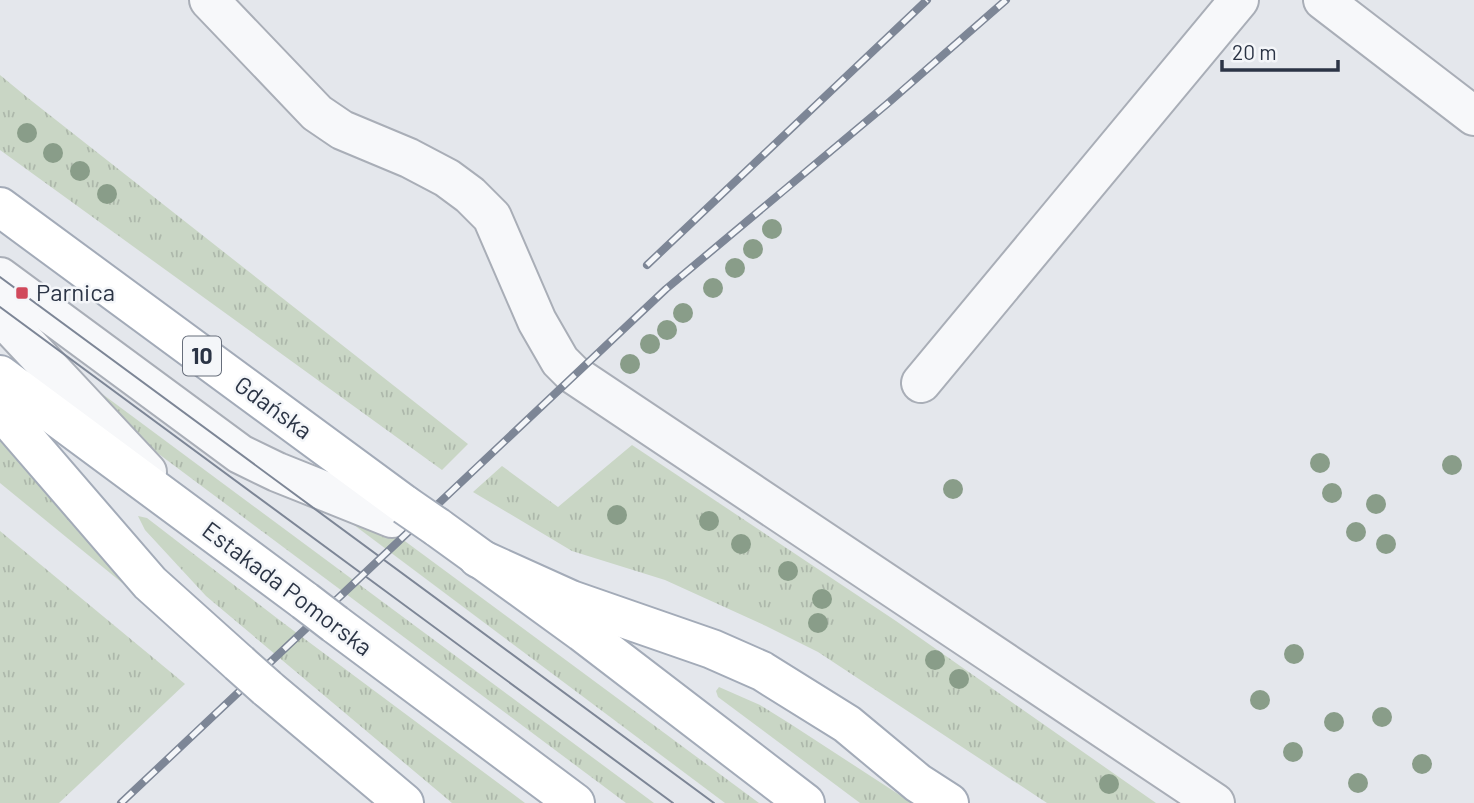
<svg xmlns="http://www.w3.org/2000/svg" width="1474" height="803" viewBox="0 0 1474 803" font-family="Barlow,sans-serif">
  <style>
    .grass { fill: url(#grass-tufts) }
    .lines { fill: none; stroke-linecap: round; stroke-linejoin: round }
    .minor-casing { stroke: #a9aeb7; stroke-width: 42 }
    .major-casing { stroke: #a3abb8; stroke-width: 42 }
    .minor { stroke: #f7f8fa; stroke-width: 38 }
    .major { stroke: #fff; stroke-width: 38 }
    .tram { stroke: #7d8696; stroke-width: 2 }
    .rail-casing { stroke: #7d8696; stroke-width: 8 }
    .rail { stroke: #f4f6f9; stroke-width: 5; stroke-dasharray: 16; stroke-linecap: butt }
    .major-bridge-casing { stroke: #a3abb8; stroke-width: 42; stroke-linecap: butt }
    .major-bridge { stroke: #fff; stroke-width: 38 }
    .tree { fill: #899d89 }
    .poi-dot { fill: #d1495b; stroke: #f4f6f9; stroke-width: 2.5 }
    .labels { text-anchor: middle; stroke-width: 5; stroke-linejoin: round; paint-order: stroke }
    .shield { fill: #f4f6f9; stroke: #676e7b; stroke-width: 2 }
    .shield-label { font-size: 23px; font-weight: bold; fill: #2b3445 }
    .poi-label { font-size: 24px; fill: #2b3445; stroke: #f4f6f9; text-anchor: start }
    .street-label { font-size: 24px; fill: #2b3445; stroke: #f4f6f9 }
  </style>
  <defs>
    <pattern id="grass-tufts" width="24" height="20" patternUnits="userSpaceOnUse" patternTransform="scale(1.75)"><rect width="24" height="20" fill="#c9d6c5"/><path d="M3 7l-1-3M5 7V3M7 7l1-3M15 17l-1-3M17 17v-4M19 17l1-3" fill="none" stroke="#adb8ab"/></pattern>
  </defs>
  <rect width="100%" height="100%" fill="#e4e7ec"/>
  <!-- grass -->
  <g class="grass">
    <polygon points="0,75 28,98 468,444 442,470 0,150"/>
    <polygon points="74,373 654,803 626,803 140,440"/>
    <polygon points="0,422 148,604 0,483"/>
    <polygon points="632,445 896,621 1156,803 1047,803 818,652 766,626 665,580 572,551 473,492 502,466 558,507"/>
    <polygon points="322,501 375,519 759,803 725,803"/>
    <polygon points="138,516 147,518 282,622 525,803 452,803 206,596 145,530"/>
    <polygon points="0,531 185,684 59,803 0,803"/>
    <polygon points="719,687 760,705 789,723 912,803 860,803 718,697 716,691"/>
  </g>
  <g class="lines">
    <!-- minor casing -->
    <g class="minor-casing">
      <g id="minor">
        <polyline points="209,0 317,113 342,130 409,158 447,178 470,195 492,217 537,321 560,361 573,374 1215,803"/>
        <polyline points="1323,0 1474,116"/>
        <polyline points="0,277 240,454 277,472 392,518"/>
        <polyline points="0,315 147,472"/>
        <polyline points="921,383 1239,0"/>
      </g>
    </g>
    <!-- major casing -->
    <g class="major-casing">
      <g id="major">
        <polyline points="0,207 405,505"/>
        <polyline points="0,375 305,601"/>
        <polyline points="0,406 10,421 150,583 239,663"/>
        <polyline points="437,527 582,632 805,803"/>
        <polyline points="478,558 571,600 712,649 762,671 847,724 918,783 949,803"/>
        <polyline points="335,624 575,803"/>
        <polyline points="267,688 404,803"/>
      </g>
    </g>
    <!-- minor -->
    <use href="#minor" class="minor"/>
    <!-- major -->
    <use href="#major" class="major"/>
    <!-- tram -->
    <g class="tram">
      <polyline points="0,277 714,803"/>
      <polyline points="0,307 673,803"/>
    </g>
    <!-- rail casing -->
    <g class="rail-casing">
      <g id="rail">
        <polyline points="647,265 927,0"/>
        <polyline points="121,803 666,289 887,104 1006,0"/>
      </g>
    </g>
    <!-- rail -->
    <use href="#rail" class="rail"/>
    <!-- major-bridge casing -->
    <g class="major-bridge-casing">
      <g id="major-bridge">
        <polyline points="405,505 437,527"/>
        <polyline points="305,601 335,624"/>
        <polyline points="239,663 267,688"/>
      </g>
    </g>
    <!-- major-bridge -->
    <use href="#major-bridge" class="major-bridge"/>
  </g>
  <!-- trees -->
  <g class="tree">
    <circle cx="27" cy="133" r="10"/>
    <circle cx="53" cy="153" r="10"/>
    <circle cx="80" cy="171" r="10"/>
    <circle cx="107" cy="194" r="10"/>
    <circle cx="772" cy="229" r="10"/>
    <circle cx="753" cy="249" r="10"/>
    <circle cx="735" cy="268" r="10"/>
    <circle cx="713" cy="288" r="10"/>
    <circle cx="683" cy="313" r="10"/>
    <circle cx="667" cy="330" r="10"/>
    <circle cx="650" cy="344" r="10"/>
    <circle cx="630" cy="364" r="10"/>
    <circle cx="1320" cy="463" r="10"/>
    <circle cx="1452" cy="465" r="10"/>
    <circle cx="953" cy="489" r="10"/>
    <circle cx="1332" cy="493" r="10"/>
    <circle cx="1376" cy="504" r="10"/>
    <circle cx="617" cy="515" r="10"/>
    <circle cx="709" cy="521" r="10"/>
    <circle cx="1356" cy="532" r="10"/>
    <circle cx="741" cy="544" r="10"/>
    <circle cx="1386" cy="544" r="10"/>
    <circle cx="788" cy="571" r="10"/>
    <circle cx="822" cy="599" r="10"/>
    <circle cx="818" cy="623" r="10"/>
    <circle cx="1294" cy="654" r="10"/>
    <circle cx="935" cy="660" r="10"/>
    <circle cx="959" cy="679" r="10"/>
    <circle cx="1260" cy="700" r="10"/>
    <circle cx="1382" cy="717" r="10"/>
    <circle cx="1334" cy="722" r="10"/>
    <circle cx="1293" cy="752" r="10"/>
    <circle cx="1422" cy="764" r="10"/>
    <circle cx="1358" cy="783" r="10"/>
    <circle cx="1109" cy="784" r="10"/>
  </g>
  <!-- markers -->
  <rect class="poi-dot" x="15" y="286" width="14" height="14" rx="3.5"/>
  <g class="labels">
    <!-- shield labels -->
    <rect class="shield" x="183" y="336.5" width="38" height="39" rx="5"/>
    <g class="shield-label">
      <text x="202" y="364">10</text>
    </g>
    <!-- poi labels -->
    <g class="poi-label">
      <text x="36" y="301">Parnica</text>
    </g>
    <!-- street labels -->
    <g class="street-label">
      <text transform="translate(273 408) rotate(36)" y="8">Gdańska</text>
      <text transform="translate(287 589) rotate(37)" y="8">Estakada Pomorska</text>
    </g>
  </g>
  <!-- scale -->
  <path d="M1222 60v10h116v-10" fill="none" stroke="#2b3445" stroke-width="3.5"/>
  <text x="1232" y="60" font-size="21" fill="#2b3445" stroke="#f4f6f9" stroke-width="5" paint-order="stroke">20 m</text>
</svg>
